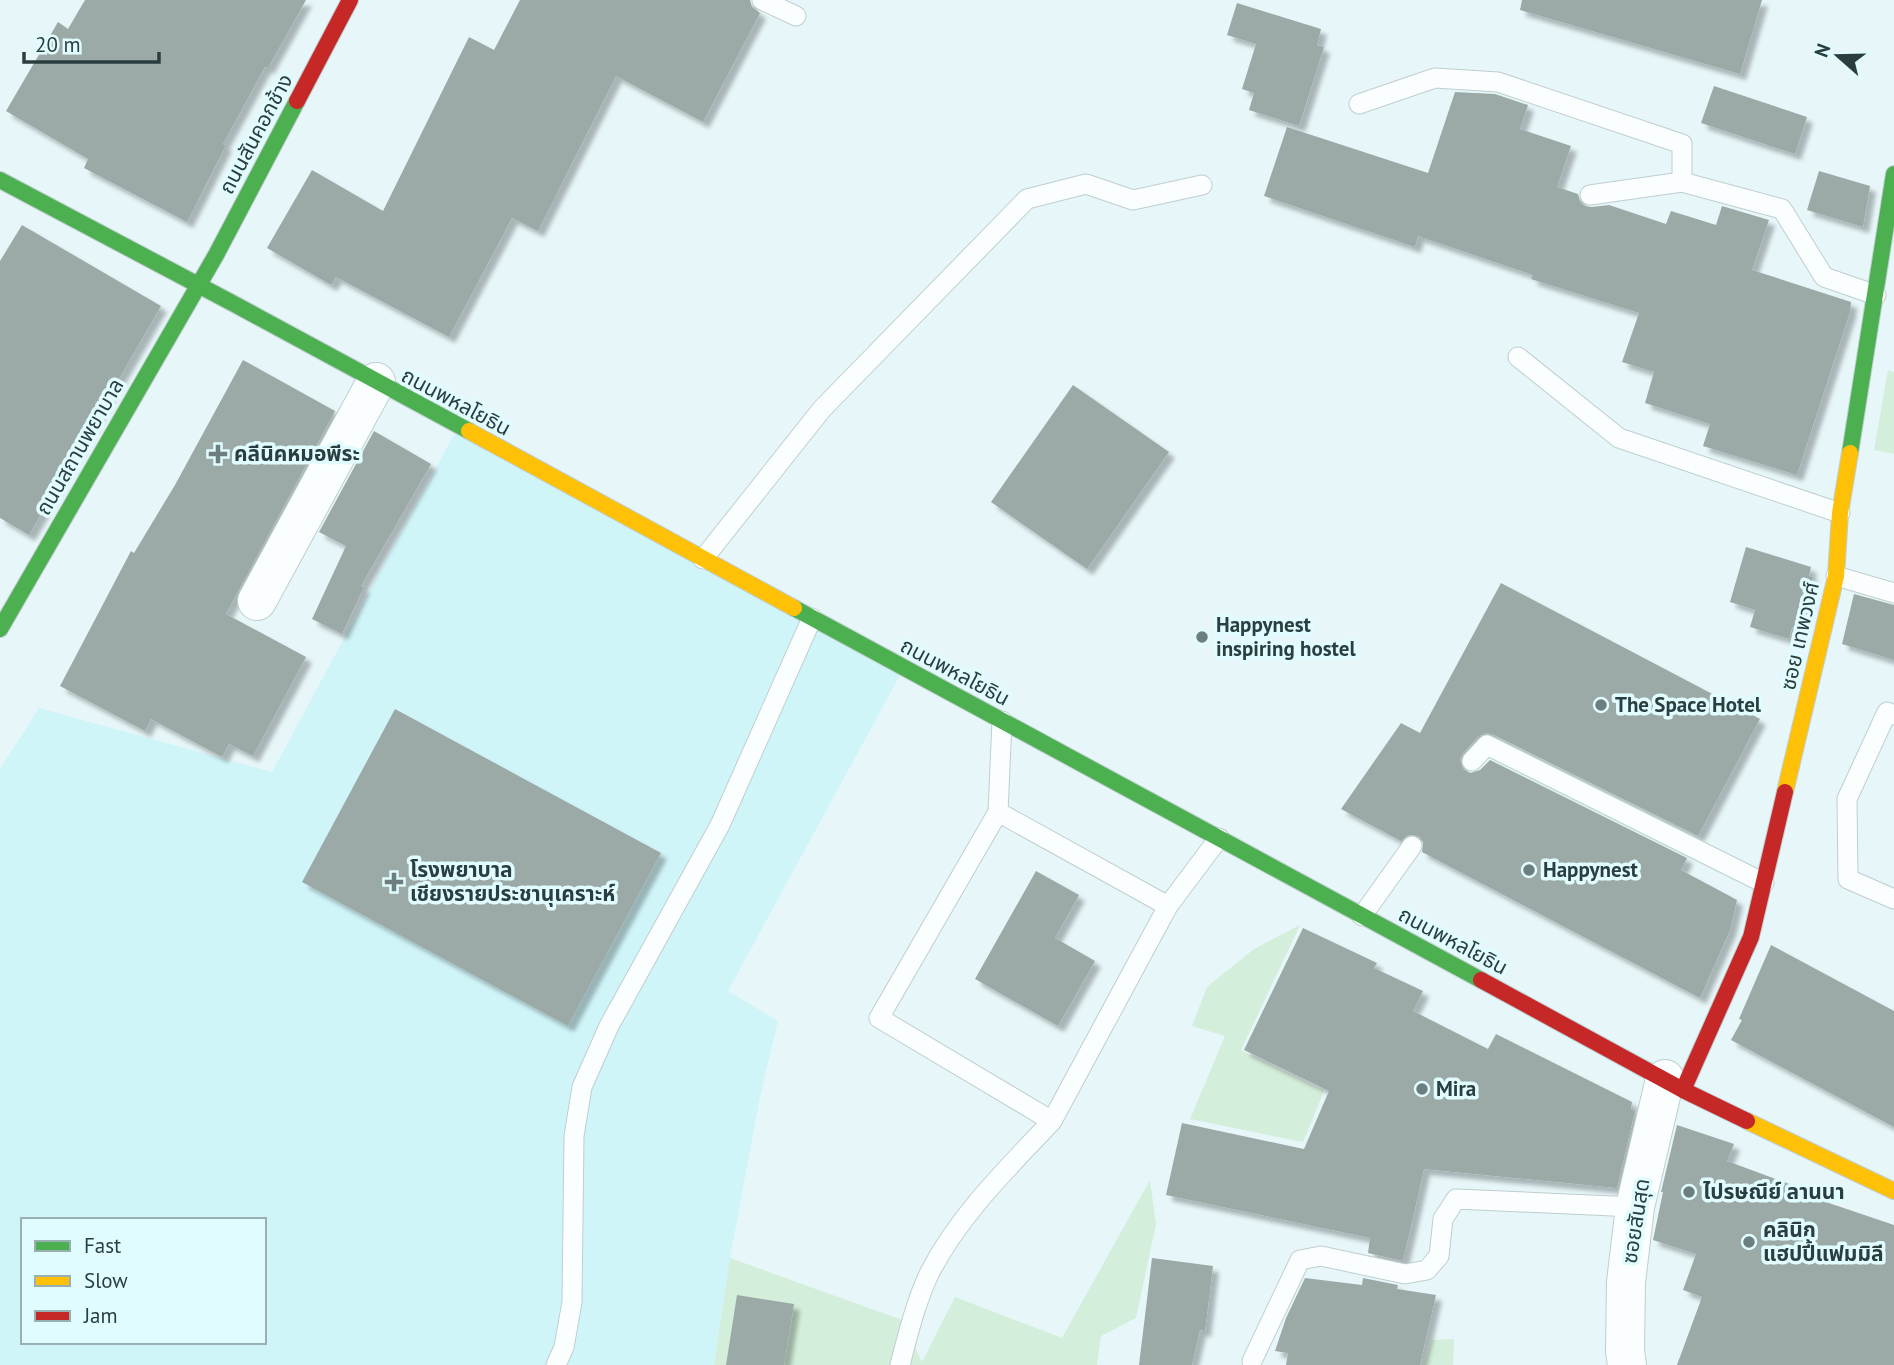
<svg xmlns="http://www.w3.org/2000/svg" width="1894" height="1365" viewBox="0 0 1894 1365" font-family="'PT Sans','Noto Sans Thai',sans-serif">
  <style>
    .built { fill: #d0f5f9; fill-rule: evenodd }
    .green { fill: #d3eeda }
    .building { fill: #9ba9a7; filter: url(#shadow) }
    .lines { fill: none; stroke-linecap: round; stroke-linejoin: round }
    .lane-casing { stroke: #bfced0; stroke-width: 21 }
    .street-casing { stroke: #bfced0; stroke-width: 40 }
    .fast-casing { stroke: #bfced0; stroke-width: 18 }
    .slow-casing { stroke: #bfced0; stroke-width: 18 }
    .jam-casing { stroke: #bfced0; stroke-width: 18 }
    .lane { stroke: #fbfefe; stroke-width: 19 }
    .street { stroke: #fbfefe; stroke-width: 38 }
    .fast { stroke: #4caf50; stroke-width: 16 }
    .slow { stroke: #ffc107; stroke-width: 16 }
    .jam { stroke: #c62828; stroke-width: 16 }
    .poi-dot { fill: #6d7e80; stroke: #e1fcfe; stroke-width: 2.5 }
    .labels { text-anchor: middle; stroke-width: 7; stroke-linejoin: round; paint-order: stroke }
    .street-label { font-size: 21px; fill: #2b3e3f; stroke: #e1fcfe }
    .poi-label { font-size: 21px; font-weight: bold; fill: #2b3e3f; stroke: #e1fcfe; text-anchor: start }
  </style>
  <defs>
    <filter id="shadow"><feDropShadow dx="6" dy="6" stdDeviation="2" flood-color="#0004"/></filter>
  </defs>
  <rect width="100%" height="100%" fill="#e7f6f8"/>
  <!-- built -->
  <path class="built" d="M458,427l446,241 -176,323 50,30 -18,76 -30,161 -16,107h-714v-596l39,-61 233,64zM23,1220h241v122h-241z"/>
  <!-- green -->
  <g class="green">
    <polygon points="1888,370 1894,372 1894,454 1874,450"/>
    <polygon points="1300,925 1241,1050 1324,1091 1303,1142 1190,1119 1225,1036 1192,1026 1207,987 1254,949"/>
    <polygon points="1150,1180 1156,1224 1136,1318 1101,1336 1097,1365 714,1365 730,1258 902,1320 922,1362 955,1297 1062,1338"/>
    <polygon points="1454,1339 1453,1365 1424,1365 1432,1340"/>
  </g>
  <!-- building -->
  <g class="building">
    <polygon points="85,0 306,0 268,68 265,67 223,144 226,145 187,222 84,168 88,159 6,111 58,22 68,29"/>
    <polygon points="520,0 750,0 752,7 760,13 703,122 616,76 538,231 512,218 449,337 336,277 331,285 267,248 312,170 383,211 469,37 494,50"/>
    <polygon points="1522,0 1762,0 1740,74 1520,10"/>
    <polygon points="1237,3 1321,29 1317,45 1324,47 1299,126 1249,110 1254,93 1242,89 1256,44 1227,35"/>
    <polygon points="1714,86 1807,117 1795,154 1701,123"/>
    <polygon points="1455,92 1495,94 1528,105 1520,129 1571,146 1557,187 1578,194 1580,202 1585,206 1592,207 1609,205 1666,224 1671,211 1716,225 1722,206 1769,220 1752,270 1851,302 1850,312 1797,475 1703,446 1710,424 1645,403 1654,372 1622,362 1639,313 1531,279 1533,275 1418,236 1415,247 1264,196 1287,127 1428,173"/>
    <polygon points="1819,171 1870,186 1863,227 1807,210"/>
    <polygon points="22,225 161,306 29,535 0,518 0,261"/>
    <polygon points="243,360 335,411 226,614 306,657 253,756 229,744 222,757 151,719 145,731 60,686 131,551 134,553 175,485"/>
    <polygon points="1073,385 1169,452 1087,569 991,502"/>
    <polygon points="374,431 431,464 361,586 364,587 342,634 312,619 346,546 319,532"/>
    <polygon points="1746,547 1811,567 1809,576 1813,577 1801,631 1792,628 1789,639 1750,627 1755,610 1730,602"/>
    <polygon points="1501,583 1760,719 1698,836 1492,734 1486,733 1479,736 1463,753 1460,759 1463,769 1470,773 1480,770 1490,760 1687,858 1681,870 1737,900 1730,930 1700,998 1422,852 1423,842 1419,836 1408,835 1401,841 1341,809 1401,723 1420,733"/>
    <polygon points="1854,594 1894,605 1894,660 1842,644"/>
    <polygon points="395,709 661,853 568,1026 302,882"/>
    <polygon points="1036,871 1079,895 1055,938 1095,961 1058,1026 975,979"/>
    <polygon points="1303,928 1377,963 1374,968 1423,991 1413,1011 1488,1049 1496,1034 1632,1102 1631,1109 1635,1111 1617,1188 1424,1169 1403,1261 1368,1253 1370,1238 1166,1195 1182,1123 1304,1149 1329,1091 1244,1050"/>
    <polygon points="1771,945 1894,1011 1894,1127 1731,1040 1742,1020 1739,1019"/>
    <polygon points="1677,1125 1734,1144 1727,1161 1816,1194 1814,1198 1894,1225 1894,1365 1677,1365 1702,1297 1683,1290 1696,1254 1653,1240 1663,1192 1661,1192"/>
    <polygon points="1152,1258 1213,1266 1205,1331 1200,1330 1192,1365 1139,1365"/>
    <polygon points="1305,1278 1362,1285 1363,1278 1398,1285 1397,1289 1436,1295 1420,1365 1286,1365 1288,1353 1275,1351 1286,1318"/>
    <polygon points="737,1295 794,1304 784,1365 726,1365"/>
  </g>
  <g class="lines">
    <!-- lane casing -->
    <g class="lane-casing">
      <g id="lane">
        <polyline points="762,0 796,16"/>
        <polyline points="1359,104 1435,78 1498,82 1682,144 1682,182"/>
        <polyline points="1590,195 1682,182 1782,209 1824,277 1876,295"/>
        <polyline points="1518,357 1619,438 1840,513"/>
        <polyline points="703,559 822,409 1027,199 1086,184 1133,200 1202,185"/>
        <polyline points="1836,576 1894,593"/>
        <polyline points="1894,715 1887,712 1847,799 1848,879 1894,899"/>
        <polyline points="1002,721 998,812 879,1018 1052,1121 1168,906 1219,838"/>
        <polyline points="1472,761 1487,745 1764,883"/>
        <polyline points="998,812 1168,906"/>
        <polyline points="1362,916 1412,846"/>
        <polyline points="1252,1361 1300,1260 1321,1256 1405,1274 1427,1270 1439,1256 1443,1219 1456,1199 1635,1207"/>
        <polyline points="556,1365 564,1347 572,1302 574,1136 582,1087 609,1026 720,825 812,618"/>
        <path d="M900,1365c8,-31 16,-64 30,-93 30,-58 78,-104 122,-151"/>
      </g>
    </g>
    <!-- street casing -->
    <g class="street-casing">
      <g id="street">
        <polyline points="257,601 376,382"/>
        <polyline points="1627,1365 1625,1351 1626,1282 1635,1207 1665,1079"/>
      </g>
    </g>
    <!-- fast casing -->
    <g class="fast-casing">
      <g id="fast">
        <polyline points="0,180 236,305 469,431"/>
        <polyline points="1850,453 1894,174"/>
        <polyline points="794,608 1481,980"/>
        <polyline points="0,629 216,255 297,101"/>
      </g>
    </g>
    <!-- slow casing -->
    <g class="slow-casing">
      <g id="slow">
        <polyline points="469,431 794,608"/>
        <polyline points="1785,792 1836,576 1840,513 1850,453"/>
        <polyline points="1747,1121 1894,1191"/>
      </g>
    </g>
    <!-- jam casing -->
    <g class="jam-casing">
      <g id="jam">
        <polyline points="297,101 350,0"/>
        <polyline points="1481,980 1683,1090 1747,1121"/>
        <polyline points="1683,1090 1751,937 1785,792"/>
      </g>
    </g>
    <!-- lane -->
    <use href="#lane" class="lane"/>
    <!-- street -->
    <use href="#street" class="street"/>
    <!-- fast -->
    <use href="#fast" class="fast"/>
    <!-- slow -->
    <use href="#slow" class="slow"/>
    <!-- jam -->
    <use href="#jam" class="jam"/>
  </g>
  <!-- markers -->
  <g class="poi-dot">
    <path d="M214.5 443.5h7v7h7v7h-7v7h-7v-7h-7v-7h7z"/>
    <circle cx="1202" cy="637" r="7"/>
    <circle cx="1601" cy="705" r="7"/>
    <circle cx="1529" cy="870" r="7"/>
    <path d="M390.5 871.5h7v7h7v7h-7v7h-7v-7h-7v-7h7z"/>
    <circle cx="1422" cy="1089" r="7"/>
    <circle cx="1689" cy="1192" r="7"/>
    <circle cx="1749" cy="1242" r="7"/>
  </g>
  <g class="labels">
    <!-- street labels -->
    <g class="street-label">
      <text transform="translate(256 134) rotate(-62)" y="7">ถนนสันคอกช้าง</text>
      <text transform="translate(456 402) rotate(28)" y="7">ถนนพหลโยธิน</text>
      <text transform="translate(80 447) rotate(-60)" y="7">ถนนสถานพยาบาล</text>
      <text transform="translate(1800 636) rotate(-77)" y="7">ซอย เทพวงศ์</text>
      <text transform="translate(955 672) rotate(28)" y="7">ถนนพหลโยธิน</text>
      <text transform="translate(1453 941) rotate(28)" y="7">ถนนพหลโยธิน</text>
      <text transform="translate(1636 1221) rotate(-81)" y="7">ซอยสันสุด</text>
    </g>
    <!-- poi labels -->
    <g class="poi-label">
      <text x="234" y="461">คลีนิคหมอพีระ</text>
      <text x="1216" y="632">Happynest<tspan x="1216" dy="24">inspiring hostel</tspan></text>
      <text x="1615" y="712">The Space Hotel</text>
      <text x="410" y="877">โรงพยาบาล<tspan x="410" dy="24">เชียงรายประชานุเคราะห์</tspan></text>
      <text x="1543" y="877">Happynest</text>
      <text x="1436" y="1096">Mira</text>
      <text x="1703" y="1199">ไปรษณีย์ ลานนา</text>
      <text x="1763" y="1237">คลินิก<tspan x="1763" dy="24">แฮปปี้แฟมมิลี</tspan></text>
    </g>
  </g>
  <!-- legend -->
  <rect x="21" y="1218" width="245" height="126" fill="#e1fcfe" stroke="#98b0b2" stroke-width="2"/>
  <rect x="35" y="1241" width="35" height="10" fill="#4caf50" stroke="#98b0b2" stroke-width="2"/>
  <text x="84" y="1253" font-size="21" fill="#2b3e3f">Fast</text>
  <rect x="35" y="1276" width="35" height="10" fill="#ffc107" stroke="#98b0b2" stroke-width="2"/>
  <text x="84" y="1288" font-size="21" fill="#2b3e3f">Slow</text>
  <rect x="35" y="1311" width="35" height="10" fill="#c62828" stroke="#98b0b2" stroke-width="2"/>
  <text x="84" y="1323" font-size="21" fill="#2b3e3f">Jam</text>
  <!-- north arrow -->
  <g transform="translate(1838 56) rotate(290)" stroke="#e1fcfe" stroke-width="5" paint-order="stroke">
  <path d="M0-5L12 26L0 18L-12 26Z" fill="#2b3e3f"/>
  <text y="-10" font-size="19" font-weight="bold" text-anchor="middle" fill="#2b3e3f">N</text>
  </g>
  <!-- scale -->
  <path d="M24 52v10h135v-10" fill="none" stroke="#2b3e3f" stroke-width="3.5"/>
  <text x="35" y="52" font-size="21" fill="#2b3e3f" stroke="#e1fcfe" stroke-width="5" paint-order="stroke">20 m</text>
</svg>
